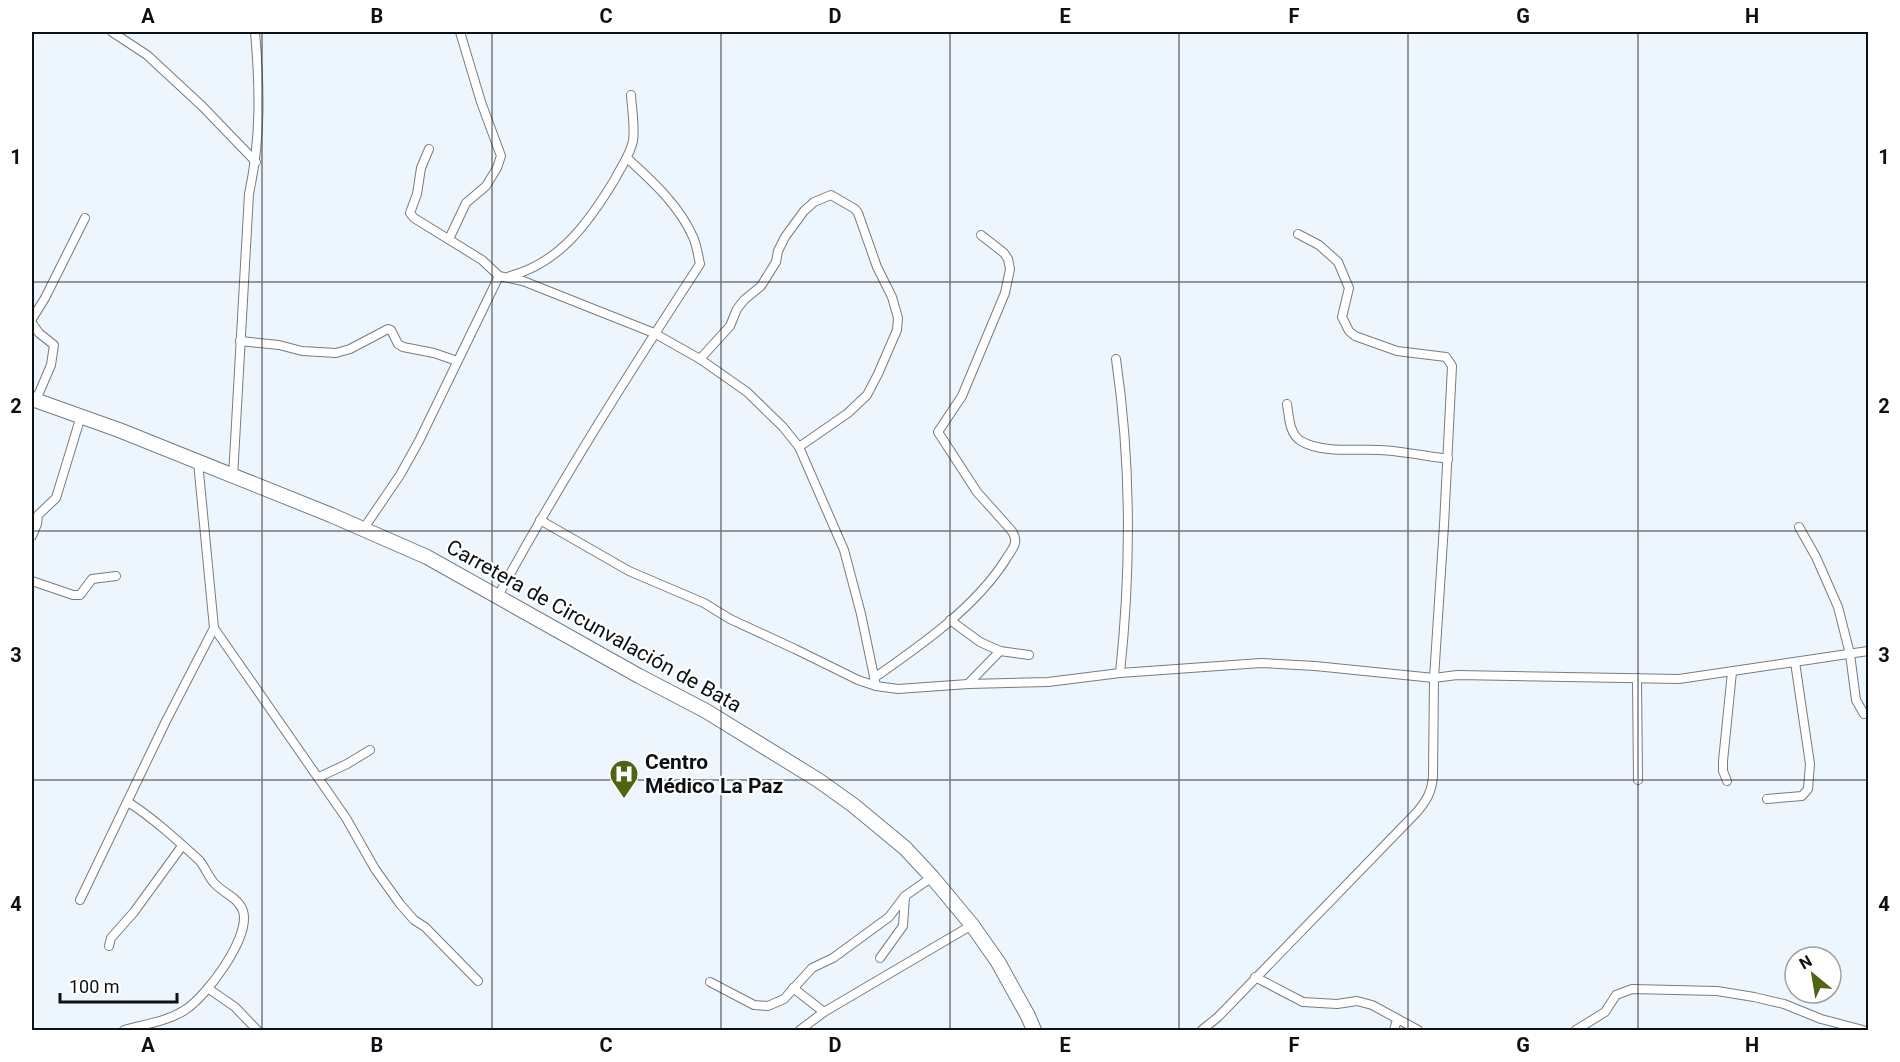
<svg xmlns="http://www.w3.org/2000/svg" width="1900" height="1062" viewBox="0 0 1900 1062" font-family="Roboto,sans-serif">
  <style>
    .lines { fill: none; stroke-linecap: round; stroke-linejoin: round }
    .street-casing { stroke: #727d89; stroke-width: 10 }
    .primary-casing { stroke: #727d89; stroke-width: 16 }
    .street { stroke: #fff; stroke-width: 8 }
    .primary { stroke: #fff; stroke-width: 14 }
    .grid { fill: none; stroke: #0c1115; stroke-width: 1.5; stroke-opacity: 0.55 }
    .labels { text-anchor: middle; stroke-width: 4.5; stroke-linejoin: round; paint-order: stroke }
    .street-label { font-size: 21px; fill: #0c1115; stroke: #fff }
    .poi-label { font-size: 21px; font-weight: bold; fill: #0c1115; stroke: #fff; text-anchor: start }
    .neatline { fill: none; stroke: #0c1115; stroke-width: 2 }
    .grid-label { font-size: 20px; text-anchor: middle; font-weight: bold; fill: #0c1115 }
  </style>
  <rect width="100%" height="100%" fill="#eef6fd"/>
  <g class="lines">
    <!-- street casing -->
    <g class="street-casing">
      <g id="street">
        <polyline points="112,32 147,55 202,106 256,162"/>
        <polyline points="429,149 421,168 417,194 410,213 414,218 482,260 499,276 523,281 654,333 700,359 747,392 783,427 799,447 844,550 861,614 876,686"/>
        <polyline points="449,239 466,203 486,186 497,168 501,156 481,102 460,32"/>
        <path d="M510,276c50,-13 79,-54 105,-97 6,-12 15,-24 18,-38 2,-14 -1,-31 -2,-46"/>
        <polyline points="32,319 45,298 85,218"/>
        <polyline points="32,323 39,333 54,345 51,365 36,400"/>
        <polyline points="240,341 279,345 302,351 336,353 350,349 388,329 391,330 398,344 403,347 434,353 457,361"/>
        <polyline points="700,359 730,326 737,309 744,300 761,286 776,262 778,251 785,237 804,211 814,202 831,195 855,209 858,213 877,267 892,297 898,318 897,330 878,374 867,395 848,413 799,447"/>
        <path d="M1116,359c15,103 15,211 4,314"/>
        <path d="M1287,404c2,12 2,30 14,37 19,12 56,8 78,9 23,1 46,6 69,9"/>
        <path d="M233,477l16,-283c12,-56 11,-105 6,-162"/>
        <polyline points="540,520 629,571 704,603 730,619 795,649 858,680 876,686 898,689 968,684 1048,682 1120,673 1261,663 1315,666 1434,678 1444,525 1452,366 1446,357 1397,351 1355,336 1349,331 1342,317 1349,288 1338,262 1319,245 1298,234"/>
        <polyline points="1799,527 1816,557 1838,607 1850,654 1856,700 1864,714"/>
        <polyline points="364,528 400,475 419,441 499,276"/>
        <polyline points="32,536 37,524 38,515 56,498 81,416"/>
        <polyline points="32,581 73,595 80,595 92,579 116,576"/>
        <path d="M498,596c62,-114 131,-223 202,-332 -2,-8 -3,-19 -7,-27 -14,-32 -41,-56 -66,-79"/>
        <polyline points="950,620 980,642 1000,651 1029,655"/>
        <polyline points="214,628 346,818 375,869 400,904 414,920 425,927 478,981"/>
        <path d="M874,678c46,-32 102,-71 132,-119 3,-5 8,-11 9,-16 1,-5 -1,-9 -4,-13l-34,-38 -39,-60 24,-36 43,-103 5,-24 -2,-10 -4,-6 -23,-18"/>
        <polyline points="1637,678 1638,780"/>
        <polyline points="968,684 1000,651"/>
        <polyline points="319,777 347,764 370,750"/>
        <polyline points="1727,781 1723,771 1723,761 1732,672"/>
        <polyline points="1767,799 1802,796 1808,789 1810,764 1795,662"/>
        <polyline points="80,900 165,723 214,628 198,462"/>
        <polyline points="109,946 111,938 134,912 182,846"/>
        <polyline points="880,958 903,926 905,896"/>
        <polyline points="1255,977 1303,1002 1337,1004 1357,1001 1372,1005 1418,1030"/>
        <polyline points="710,982 754,1005 768,1006 784,999 812,968 833,958 889,917 905,896 932,877"/>
        <polyline points="793,988 824,1012"/>
        <polyline points="209,989 235,1007 257,1030"/>
        <path d="M124,1030c21,-6 42,-8 61,-20 21,-13 66,-73 58,-99 -4,-13 -20,-18 -29,-28 -6,-7 -9,-16 -15,-23 -22,-20 -46,-42 -71,-58"/>
        <polyline points="800,1030 824,1012 972,925"/>
        <path d="M1202,1030l16,-13 199,-205c10,-12 15,-21 16,-36l1,-98 23,-3 222,4 189,-28"/>
        <polyline points="1394,1030 1397,1020"/>
        <polyline points="1576,1030 1605,1012 1616,995 1632,989 1717,991 1754,997 1784,1004 1821,1019 1863,1030"/>
      </g>
    </g>
    <!-- primary casing -->
    <g class="primary-casing">
      <polyline id="primary" points="32,399 119,430 331,515 427,557 639,676 706,711 818,780 853,805 905,848 932,877 972,925 998,962 1028,1016 1034,1030"/>
    </g>
    <!-- street -->
    <use href="#street" class="street"/>
    <!-- primary -->
    <use href="#primary" class="primary"/>
  </g>
  <!-- grid -->
  <path class="grid" d="M262,32v998M492,32v998M721,32v998M950,32v998M1179,32v998M1408,32v998M1638,32v998M32,282h1836M32,531h1836M32,780h1836"/>
  <!-- icons -->
  <defs>
    <g id="hospital-pin" transform="scale(1.5)"><path d="M0 17L-7.5 6A9.5 9.5 0 1 1 7.5 6Z" fill="#4e6513" stroke="#fff"/><path d="M-5-5h3v3.5h4V-5h3V5h-3V1.5h-4V5h-3Z" fill="#fff"/></g>
  </defs>
  <g fill-rule="evenodd">
    <use href="#hospital-pin" x="624" y="774"/>
  </g>
  <g class="labels">
    <!-- street labels -->
    <g class="street-label">
      <text transform="translate(594 626) rotate(29)" y="7">Carretera de Circunvalación de Bata</text>
    </g>
    <!-- poi labels -->
    <g class="poi-label">
      <text x="645" y="769">Centro<tspan x="645" dy="24">Médico La Paz</tspan></text>
    </g>
  </g>
  <!-- border -->
  <rect width="1900" height="1062" fill="none" stroke="#ffffff" stroke-width="66"/>
  <!-- north arrow -->
  <g transform="translate(1813 975) rotate(330)"><circle r="28" fill="#ffffff" stroke="#9ea0a1" stroke-width="1.5"/>
  <path d="M0-4.5L10 22L0 15L-10 22Z" fill="#4e6513"/>
  <text y="-9" font-size="16" font-weight="bold" text-anchor="middle" fill="#0c1115">N</text>
  </g>
  <!-- scale -->
  <path d="M60 993v9h117v-9" fill="none" stroke="#0c1115" stroke-width="3"/>
  <text x="69" y="993" font-size="18" fill="#0c1115" stroke="#ffffff" stroke-width="4.5" paint-order="stroke">100 m</text>
  <rect x="33" y="33" width="1834" height="996" class="neatline"/>
  <g class="grid-label">
    <text x="148" y="23">A</text>
    <text x="377" y="23">B</text>
    <text x="606" y="23">C</text>
    <text x="835" y="23">D</text>
    <text x="1065" y="23">E</text>
    <text x="1294" y="23">F</text>
    <text x="1523" y="23">G</text>
    <text x="1752" y="23">H</text>
    <text x="16" y="164">1</text>
    <text x="1884" y="164">1</text>
    <text x="16" y="413">2</text>
    <text x="1884" y="413">2</text>
    <text x="16" y="662">3</text>
    <text x="1884" y="662">3</text>
    <text x="16" y="911">4</text>
    <text x="1884" y="911">4</text>
    <text x="148" y="1052">A</text>
    <text x="377" y="1052">B</text>
    <text x="606" y="1052">C</text>
    <text x="835" y="1052">D</text>
    <text x="1065" y="1052">E</text>
    <text x="1294" y="1052">F</text>
    <text x="1523" y="1052">G</text>
    <text x="1752" y="1052">H</text>
  </g>
</svg>
